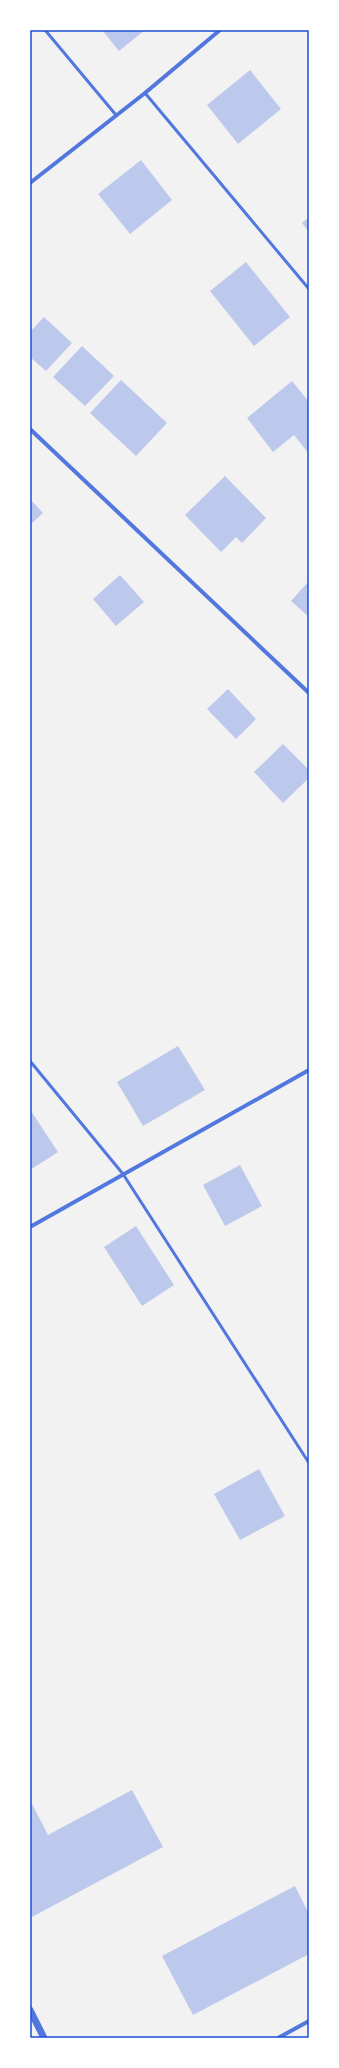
<svg xmlns="http://www.w3.org/2000/svg" width="339" height="2068" viewBox="0 0 339 2068" font-family="Barlow,sans-serif">
  <style>
    .building { fill: #bdc9ec }
    .lines { fill: none; stroke-linecap: round; stroke-linejoin: round }
    .service { stroke: #5277de; stroke-width: 3 }
    .minor { stroke: #5277de; stroke-width: 4 }
    .tertiary { stroke: #5277de; stroke-width: 7 }
    .neatline { fill: none; stroke: #1d4ed8; stroke-width: 1.5 }
  </style>
  <rect width="100%" height="100%" fill="#f2f2f2"/>
  <!-- building -->
  <g class="building">
    <polygon points="102,30 145,30 119,51"/>
    <polygon points="250,70 281,109 238,144 207,105"/>
    <polygon points="141,160 172,200 130,234 98,194"/>
    <polygon points="309,217 309,232 302,223"/>
    <polygon points="246,262 290,317 254,346 210,291"/>
    <polygon points="44,317 72,343 46,371 30,357 30,332"/>
    <polygon points="82,346 114,376 85,406 53,377"/>
    <polygon points="121,380 167,423 136,456 90,413"/>
    <polygon points="292,381 309,402 309,454 294,435 273,452 247,418"/>
    <polygon points="225,476 266,518 242,543 236,537 221,552 185,515"/>
    <polygon points="30,499 43,513 30,525"/>
    <polygon points="120,575 144,602 116,626 93,599"/>
    <polygon points="309,581 309,617 291,601"/>
    <polygon points="228,689 256,719 236,739 207,709"/>
    <polygon points="283,744 309,770 309,778 283,803 254,772"/>
    <polygon points="178,1046 205,1090 143,1126 117,1082"/>
    <polygon points="31,1111 58,1152 30,1170 30,1112"/>
    <polygon points="240,1165 262,1206 225,1226 203,1185"/>
    <polygon points="136,1226 174,1285 142,1306 104,1247"/>
    <polygon points="259,1469 285,1516 240,1540 214,1494"/>
    <polygon points="132,1790 163,1847 30,1918 30,1800 48,1835"/>
    <polygon points="295,1886 309,1914 309,1954 193,2015 162,1956"/>
  </g>
  <g class="lines">
    <!-- service -->
    <g class="service">
      <polyline points="45,30 116,115"/>
      <polyline points="145,93 309,289"/>
      <polyline points="30,1061 123,1174 309,1463"/>
    </g>
    <!-- minor -->
    <g class="minor">
      <polyline points="30,183 145,93 220,30"/>
      <polyline points="30,429 309,693"/>
      <polyline points="30,1227 309,1070"/>
      <polyline points="278,2038 309,2021"/>
    </g>
    <!-- tertiary -->
    <polyline class="tertiary" points="30,2010 44,2038"/>
  </g>
  <!-- border -->
  <rect width="339" height="2068" fill="none" stroke="#ffffff" stroke-width="62"/>
  <rect x="31" y="31" width="277" height="2006" class="neatline"/>
</svg>
